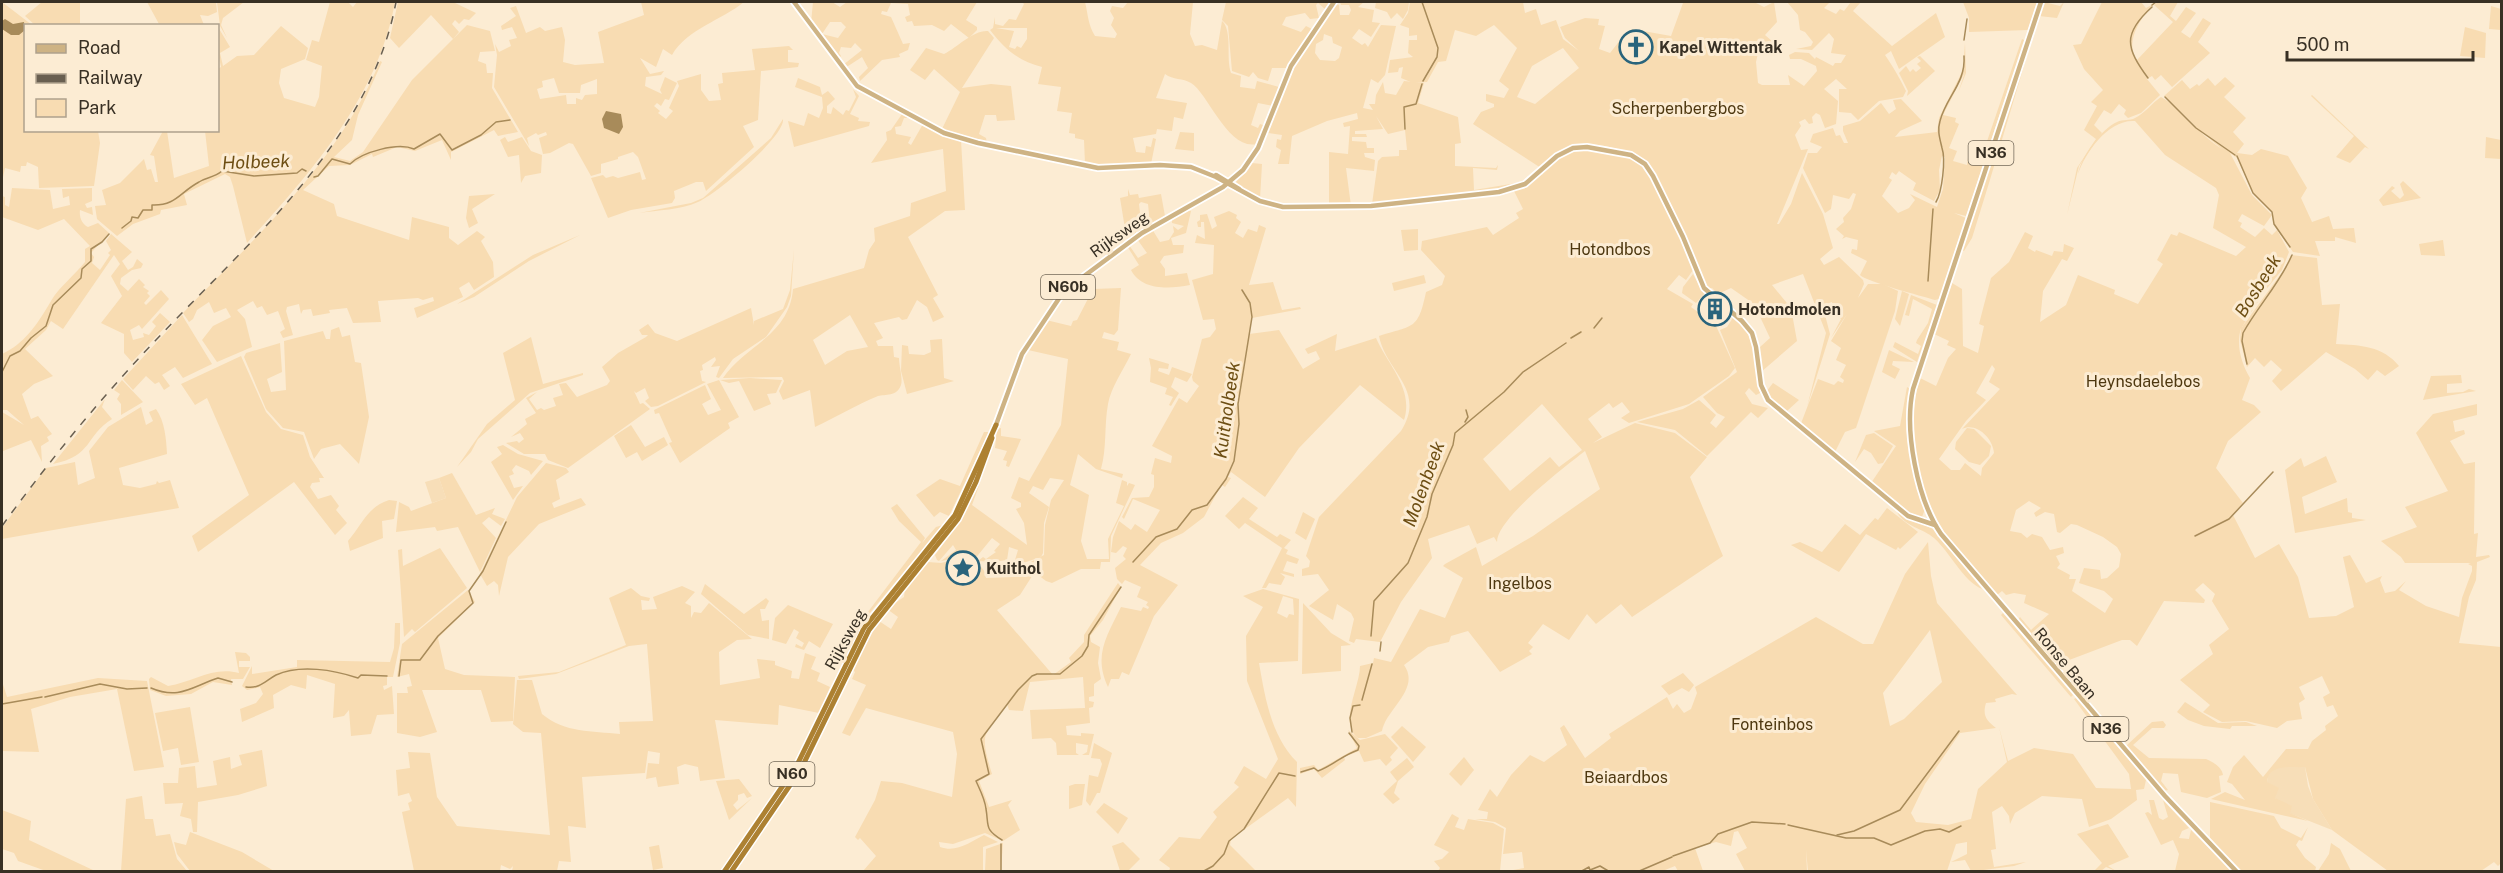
<svg xmlns="http://www.w3.org/2000/svg" width="2503" height="873" viewBox="0 0 2503 873" font-family="'Public Sans',sans-serif">
  <style>
    .built { fill: #f7deb8 }
    .green { fill: #f8dcb2; fill-rule: evenodd }
    .water { fill: #a88b5a }
    .lines { fill: none; stroke-linecap: round; stroke-linejoin: round }
    .stream { stroke: #a88b5a; stroke-width: 1.5 }
    .major-casing { stroke: #fff; stroke-width: 8 }
    .highway-casing { stroke: #fff; stroke-width: 8 }
    .major { stroke: #ceb384; stroke-width: 4.5 }
    .highway { stroke: #ad8132; stroke-width: 5 }
    .rail { stroke: #695f50; stroke-width: 1.5; stroke-dasharray: 8 8; stroke-linecap: butt }
    .labels { text-anchor: middle; stroke-width: 6; stroke-linejoin: round; paint-order: stroke }
    .shield { fill: #fcecd3; stroke: #736858; stroke-width: 1.5 }
    .shield-label { font-size: 15px; font-weight: bold; fill: #383024 }
    .poi-label { font-size: 16px; font-weight: bold; fill: #383024; stroke: #fcecd3; text-anchor: start }
    .park-label { font-size: 16px; fill: #4e3810; stroke: #fcecd3 }
    .street-label { font-size: 16px; fill: #383024; stroke: #fcecd3 }
    .water-label { font-size: 18px; font-style: italic; fill: #6d4e13; stroke: #fcecd3 }
  </style>
  <rect width="100%" height="100%" fill="#fcecd3"/>
  <!-- built -->
  <g class="built">
    <polygon points="439,478 446,498 432,503 425,482"/>
    <polygon points="2281,767 2305,767 2308,786 2313,799 2332,830 2289,813 2275,798 2267,782 2268,776 2273,769"/>
  </g>
  <!-- green -->
  <g class="green">
    <polygon points="2,2 32,25 26,26 26,130 98,131 100,143 94,186 39,188 38,167 27,162 26,166 21,166 20,172 5,168 2,182"/>
    <polygon points="42,2 80,2 80,25 35,25 25,16"/>
    <polygon points="147,2 216,2 217,12 208,16 200,15 204,25 156,25 159,24"/>
    <polygon points="217,2 244,2 223,18 221,25 227,38 220,26"/>
    <path d="M330,2h18l5,5 4,-5h38c-17,95 -85,172 -148,241l-14,-57 -3,-9 -5,-3 -41,20 3,11 -26,5 -1,4 -27,10 -16,12 -20,-17 -2,-13 11,-1 -4,-15 18,-7 24,-24 3,11 4,-1 4,13h3l-4,-26 -4,-1 13,-24h4l7,47 35,-12 -4,-35 13,-1v-61l3,-2 -3,-14v-26l12,20 -10,6 3,13 14,-10 17,-1 27,-29 27,22 -3,11 -24,10 -2,14 5,15 31,9 4,-10 3,-31 -16,-6 6,-20 7,2z"/>
    <path d="M398,2h55l23,11 -7,7 -5,-1 -5,5 -4,-4 -3,4 7,8 -6,7 14,-14 23,6 5,20 -15,1 -2,9 8,3 1,9h6l-1,15 26,44 -20,4 -4,-6 -43,22v8l-9,-20 -27,11 -18,-4 -24,10 -1,-3 -22,11 -21,1 -26,24 31,14 3,12 72,24 3,-23 37,10v11l9,7 19,-14 8,6 -4,4 12,21 1,15 -20,13 -5,-8 -10,6 4,9 -46,21 -3,-10 20,-7 -1,-4 -10,3 -5,-2 -40,3 3,21 -28,1 -6,-15 -18,2 1,3 -17,3 -2,-7 -8,1 -2,4 -2,-10 -12,3 -1,4 7,24 -10,3 -3,-6 5,-3 -7,-18 -11,4 -5,-9 -5,2 -4,-7 -16,9 8,9 7,28 -35,15 -15,-22 11,-14 18,-9 -5,-9 -12,5 -5,-11 -12,8 -4,9 -4,3 -6,-9c73,-76 156,-152 197,-252l2,1 -24,53 -6,25 -18,17 16,4 13,-9 49,-72 41,-41 -22,-24 -32,33 -9,-10z"/>
    <path d="M641,2h103c-22,18 -57,27 -72,53l-9,-6 -7,18 -16,-9 10,16 14,-3 -3,4 -15,2 -1,9 17,8 -2,-4 5,-13 12,6 -8,17 -4,-1 -4,7 -4,-3 -3,3 6,5 -2,2 8,6 7,-8 -4,-3 10,-22 -2,-5 24,-7v16l8,11 12,-1 -3,-16 5,-1 -1,-10 33,-3 -3,-21 37,-3 4,4h-5v12l11,1 -1,4 -37,4 -3,49 -15,6 11,21 -48,44 -3,-9h-7l-22,9 1,7 -3,5 -41,7 -23,8 -17,-40 12,-3 3,3 7,-2 5,2 22,-6 2,8 4,-1 -8,-22 -5,-5 -15,5v2l-17,5v9l-10,3 -18,-32 -4,-1 -19,10 -7,1 -4,-16 8,-3 -1,-3 -8,3 -2,-2 -9,5 2,8 -35,-59 3,-32 -2,-11 4,8 12,-6 -2,-6 8,-2 -5,-11 -10,3 -1,-4 15,-10 -6,-8 6,-2 10,27 14,-6 5,4 17,-4 3,13 -2,22 12,3 29,-2 -6,-31 46,-17zM554,78l5,15h21l1,-8 16,-6v15l-12,1 -3,5 -6,-2v6h-9l-1,-9 -26,4 -3,-10 6,-2 -1,-6z"/>
    <path d="M813,2h19l8,5 7,-5h130l-11,18 11,7v3l-8,8 -18,-14 -7,7 -12,-6 -18,1 -2,-5 -5,1 -2,-5 5,-2 -2,-11 -17,-1 -4,9 -5,-1 -1,3 10,3 12,27 7,-1 -2,7 -9,4 1,3 -18,3 -22,21 -1,-4 9,-9 -6,-11 -17,11 -2,-3 19,-15 -7,-7 -4,5 -10,-1 -2,6 2,3 -3,3 -27,-36zM830,22h11l5,5 -8,11 -16,-4z"/>
    <path d="M1022,2h63c3,12 3,23 10,34l20,2 2,-4 -6,-9 3,-7 -4,-7 2,-5 11,2 5,-6h65l-3,32 5,12 7,-1 15,5 5,-29 2,2c8,13 2,35 7,50l10,3 -1,11 15,2 2,-8 22,6 -6,19 -15,-3 -7,22 7,3 2,-4 6,2 -9,18c-29,7 -49,-51 -66,-61 -8,-5 -18,-3 -26,-9l-9,24 31,5 -4,16 -9,-2 -2,14 -15,-2 -1,5 -23,4 3,14 9,1 1,-7 5,1 2,-9 3,1 -5,25 -49,3 -17,-3 -1,-24 -9,-2v-4l-6,-1 3,-20 -15,-2 4,-24 -23,-3 4,-17c-24,-6 -37,-18 -52,-37l3,-2 2,-11v7l8,2 6,-7 7,1 8,-16zM996,28h31v11l-6,9 -4,-2 -2,3 -6,-2 5,-16z"/>
    <polygon points="1226,2 1330,2 1325,9 1318,3 1316,5 1319,18 1310,19 1305,13 1286,17 1282,25 1301,32 1306,26 1312,29 1287,68 1272,68 1268,81 1258,78 1253,72 1249,77 1232,71 1228,26 1222,20"/>
    <path d="M1340,2h24l-6,5 16,3 -2,12 8,1 -9,14 -12,-8 -7,9 10,7 3,-2 3,4 13,-22 15,1 -11,49 -7,8 -7,-4 -8,29 10,2 -4,-6h6l1,-9 7,-13 2,11 11,2 8,-14 20,2 -6,20 40,14 3,26 -6,1v22l41,2 2,-3 -1,5 -24,-2 1,22 49,-8 -28,8 -123,14 6,-43 4,-4 17,-1v-6h8l-2,-20 -17,4 -12,-18 7,13 -28,2v3h11l1,3h-15v4l14,1 1,6h7v5h-10l1,4 10,3 -1,11 -28,-3 5,38 -22,-1v-53l19,2 2,-28 -6,1 -1,-4 15,-4 -1,-6 -30,8 -35,15 -3,28h-11l3,-14 -5,-3 1,-8 4,1 1,-5 -14,-2 22,-60 45,-69 4,1 1,10h9l2,-5 -2,-5h-8zM1324,34l8,3 1,6 9,4 -3,11 -4,3 -15,-1 -5,-7 1,-9 7,-4z"/>
    <polygon points="1376,2 1409,2 1408,10 1403,19 1397,13 1391,19 1387,12 1375,8"/>
    <path d="M1410,2h113l2,11 11,-4 5,16 15,-5 7,19 16,12 -14,-13 -5,-11 25,-9 14,1 -1,6 7,1 -6,23 11,4 11,-14 9,1 2,-11 39,7 12,-33 -6,-1h77l10,5 10,-5 3,20 -12,13 8,7 8,-1v2l-21,1 -4,18 2,21 4,2h28l-2,-10 16,11 13,-15 -1,-5 -15,-7h-11l-1,-4 6,-3 14,1 6,6 1,-2 17,9 2,-3h6l5,-8 -15,-2 3,-14 -5,-6 -17,17 -16,-1 15,-3 2,-4 -8,-10 -5,-2 -2,-15 -11,-13h43l-6,6 12,6 4,-5 4,2 7,-9h10l-8,9 39,35 44,-33 9,24 -46,32 -8,-18 -6,4c9,13 14,22 21,36l-3,6 -24,4 -21,19 -7,-7 -12,-1v-23h8l-11,-10 -12,10 14,12 -2,23 -11,4 -5,-13 -4,-2 -4,4 1,6 -4,1 -4,-5 -6,3 2,4 -6,9 6,15 7,-1 -31,75h2l12,-20 11,-31 21,41 10,34 -13,11 4,6 15,-8 24,23 1,4 -6,14 10,-14h15l15,7 -3,20 -39,117 -11,4 -11,22 -34,-28 18,-47 16,6 4,-4 5,2 1,-3 -4,-3 6,-12 -10,-5 5,-12 -10,-7 16,-27 -16,24 10,-19 -7,-8 -2,-9 -3,1 2,5 -7,3 6,23 -23,73 19,-74 -23,-59 -31,11 19,23 6,33 -36,31 5,20 7,-9 26,17 -12,11 1,5c-27,-24 -28,-33 -28,-69l10,-9 -16,-34 -23,-16 -13,6 -6,-6 -5,1 -62,-127c-18,-14 -57,-23 -78,-14 -10,4 -18,13 -26,20l-68,-44 8,-12 13,-5v-3l-8,-3v-7l18,4 5,-9 -10,-8 18,-33 -23,-23 -18,11 -21,-6 -9,31 -8,1 -11,20 -14,1 -12,-5 2,-11 -4,1 -1,4 -10,1 2,-13 23,-3 -5,-4 1,-13h8v-5l-8,1v-8l-9,-3 8,-12zM1563,48l16,20 -44,36 -18,-7 15,-31z"/>
    <polygon points="1963,2 2037,2 2028,30 1969,32 1969,18"/>
    <polygon points="2044,2 2060,6 2064,2 2057,18 2039,16"/>
    <path d="M2102,2h39l5,6 11,-6c-13,10 -34,39 -20,58l36,-38 -19,-17 4,-3h20l-8,14 6,5 10,-14 10,6 -15,19 9,6 13,-20 8,5 -13,19 12,11 -38,34 -11,-12 -6,5 -3,-4 -5,3 13,16 -19,18 -13,5 -4,-4 2,-4 -7,-6 -8,10 -7,-4 -10,15 8,8 -23,33 -12,49 10,-47 19,-29 -12,-9 13,-24 -6,-4 12,-12 -19,-21 -11,-24 8,-1z"/>
    <polygon points="2491,6 2501,9 2501,30 2489,29"/>
    <polygon points="2038,19 1989,183 1972,238 1964,251 1962,250"/>
    <polygon points="2465,27 2486,33 2485,58 2460,56"/>
    <path d="M988,31l6,7 -32,50 29,-4 20,2 4,34 -18,1 -1,-6h-11l-6,19 7,4 1,5 -46,-12 19,-39 -26,-23 -9,11 -15,-10 16,-22 18,6c14,-7 29,-24 44,-23z"/>
    <polygon points="2022,39 2024,40 1987,153 1983,153"/>
    <path d="M1965,43l1,30 -8,20 7,-21 -22,43 13,3 -1,4 4,2 -10,24 8,3 -4,10 14,4 2,-13 17,4 -20,60 -12,-3 12,5 -27,81 -4,1c-13,-4 -68,-18 -75,-25l7,-14 -16,-8 1,-4 5,1 1,-10 -12,-3 -4,2 2,-3 -8,-7 8,-7 -1,-4 8,-9 5,-15 -3,-1 -4,6 -16,-4 -2,14 -6,4 -22,-45 5,-15h9l5,-6 -12,-5 3,-8 20,-6 3,8 4,-1 4,8h4l-5,-12v-5l17,-5 21,-18 8,11 7,-5 -3,-9 8,-1 21,22 -22,10 -5,6 42,-5 2,-14 24,-48zM1942,156l3,1 -2,32 -6,18 -27,-13 5,6 -6,8 -11,5 -16,-17 10,-16 -3,-2 3,-6 4,3 3,-4 17,12 -3,7 21,11 6,-11 -1,-20z"/>
    <polygon points="1920,56 1935,71 1907,96 1908,91 1899,73 1906,66 1910,72 1913,69 1916,72 1921,68 1917,64 1921,61 1917,57"/>
    <path d="M2225,77l10,9 -11,11 22,21 -13,14 11,12 -7,9 15,2 9,-6 27,7 19,32 -6,10 11,24 17,-6 4,13 21,-1 2,15 -21,-6v4h-20l5,15 -27,-4 -20,-28 -1,-12 -18,-17 -17,-37 -7,-5 22,42 20,20 -8,11 -22,-12 -4,7 4,2 -2,4 15,10 9,-9 8,7 5,-5 12,22 -7,18 -18,22 -22,35 41,-56 8,-16 26,3 5,47 18,-1 -4,40c24,1 47,2 63,22l-14,10 -8,-6 -9,10 -13,-11 -29,-17 -45,39 -9,-10 10,-11 -11,-10 -7,7 -9,-9 -8,9 -7,-27 1,-12c-5,17 0,35 9,50l-8,22 12,5 7,7 -33,29 -12,27 27,35 -10,12 22,43 24,-14 19,33 11,41 27,-2 18,-9 -11,-50 7,-2 16,28 16,-7 -2,4 5,13 10,-2 11,-10 -7,9 27,16 33,11 3,-19 10,-27v-5l-4,-2 3,-1h-66l-4,-6 -20,-16 36,-14 -12,-20 43,-16 -32,-58 17,-19 44,-10v11l-24,6 2,11 9,-2 1,4 -15,7 14,23 11,-2 -1,72 4,-1 -2,24 13,-2 1,2 -13,5 -1,18 -7,17 -10,46 42,4v216l-3,3 -4,-4 -13,9h-93l-56,-41 -19,-31 -8,-32c-15,1 -36,-4 -38,15l12,6 -4,10 17,8 -2,7 18,8 -97,-22 14,-7 20,8 -13,-16 -5,-2 6,-15 11,-12 19,22 23,-28h22l4,-8 14,-11 -1,-4 13,-10 -5,-11 -6,2 -4,-10 7,-4 -8,-17 -23,11 6,12 -6,4 3,16 -15,2 -10,7 -31,-7 -24,1 -19,-10 7,-7 -30,-25 33,-26 -4,-9 20,-16 -17,-28 3,-7 -12,-11 -8,7 10,10 -1,3 -40,-2 -27,45 -7,-6h-8l-66,25 -38,-45 2,-3 11,13 18,-16 -25,-11 2,-8 -12,-2 -8,2 -4,-4 -5,4c-20,-23 -46,-47 -60,-75 -21,-39 -31,-99 -17,-142l16,8 12,-28 8,-9 -9,-4 2,-4 -15,-7 18,-51 10,6 1,57 15,7 6,-27 -5,-2 12,-46 18,-16 16,-30 8,4 -5,12 7,4 1,-2 16,6 2,-5 9,1 1,-8 10,4 -7,13 -5,-2 -19,32 -3,31 26,-17 12,-30 37,15 -1,4 24,10 25,-40 -6,-4 14,-26 6,2 2,-4 57,24 10,-9 -33,-19 6,-33 -3,-7 -51,-33 -30,-34c-27,-2 -50,32 -57,53 3,-17 23,-45 39,-52 6,-3 13,-1 18,-4 10,-5 17,-15 26,-21 23,13 37,37 61,52l-27,-22 -31,-31 18,-16 8,9 7,-5 2,2 9,-8 7,8zM1992,365l3,4 -6,13 11,7 -38,40c14,-7 31,9 32,24l-12,15 -1,8 -16,-13 -5,7h-9l-12,-11 27,-38 20,-21 -10,-7zM2029,501l12,7 -7,5 2,4 9,-5 9,2 3,18 3,1 11,-9 6,1 26,12 14,10 4,7 -2,13 -12,11 -6,1 -1,-9 -16,-2 -5,15 25,8 9,8 -8,14 -33,-22 4,-12h-7l1,-4 -13,-7 3,-4 -4,-8 8,-3 -1,-6 -13,3 -8,-13 -10,-3 -5,4 -6,-5 -11,-2 6,-21z"/>
    <polygon points="798,78 820,87 822,95 828,91 835,99 827,106 827,113 831,114 833,107 843,115 846,110 849,111 856,97 853,89 859,96 850,114 859,118 858,121 870,122 869,126 794,147 788,121 804,126 808,113 819,118 823,108 822,97 795,87"/>
    <polygon points="2311,96 2312,95 2369,149 2365,147 2350,163 2336,157 2354,136"/>
    <path d="M902,114l7,4h-5l-3,8 -6,1 1,7 15,3 -3,6 3,2 12,-21 38,16 4,70 -20,1 -37,26 30,58 -5,3 11,19 -11,5 -6,-15 -10,-7 -10,19 -5,1 -3,-3 -25,6 9,15 -7,3 2,5h15l1,11 5,1c0,8 4,21 2,27 -4,12 -16,9 -23,11 -22,9 -42,21 -63,31l-5,-37 -27,10 -4,-9 5,-10 -2,-4 -59,1c22,-33 66,-42 70,-89l71,-21 5,-18 6,-9 -1,-13 36,-12 1,-13 35,-12 -3,-42 -72,14 16,-23 -1,-8 5,-2zM850,315l18,32 -21,4 -22,14 -12,-25z"/>
    <path d="M783,119c3,17 -68,76 -85,83 -18,8 -40,8 -59,11l52,-10 12,-5 68,-60z"/>
    <polygon points="1180,132 1194,133 1194,151 1175,149"/>
    <polygon points="505,137 508,142 522,137 531,151 542,155 541,173 525,176 521,183 519,155 508,157 500,140"/>
    <polygon points="2486,137 2501,140 2501,159 2485,158"/>
    <path d="M1578,150c18,0 44,1 59,12 21,14 49,83 56,108l-7,10 -7,-5 -12,14 26,15 -2,3 11,8 6,-7 27,60 -6,8 -40,28 -60,19 -8,-5 9,-6 -8,-10 -9,6 -4,-5 -21,16 14,18 -9,6 42,-20 40,10 32,24 -17,20 33,79 -91,61 -11,-13 -25,20 -9,-10 -18,26 -26,-16 -15,19 5,4 -4,4 3,3 -32,18 -32,-41 -17,5 -2,6 -21,5 -24,18c17,24 -18,44 -22,66l-16,7h-8c-20,-15 2,-51 2,-72l13,-3 1,-5 17,4 29,-53 25,9 18,-40 -20,-12 2,-2 31,-17 6,19 51,-30 67,-47 -15,-38c-19,15 -88,67 -88,91l-3,-5 -17,7 -8,-19 -41,14 4,19 -31,44 -21,40 -24,-3 -2,4 -5,-2 5,-22 -3,-6 -14,-9 -4,16 -24,-14 20,-16 -11,-16 -16,2v-7l7,-2 1,-6 -4,-5 13,-39 82,-86c26,-41 -15,-59 -22,-95 35,-11 39,-6 47,-44l16,-7 3,-9 -24,-26 1,-9 65,-14 6,8 26,-17 -3,-5 7,-4 -9,-18 28,-18 1,2v-3l21,-18zM1542,404l40,46 -23,17 -9,-10 -40,34 -27,-32z"/>
    <polygon points="1252,163 1262,164 1260,199 1243,190 1236,182"/>
    <polygon points="2403,181 2421,198 2383,206 2379,200 2392,186 2395,188 2391,191 2400,199 2404,195 2400,184"/>
    <path d="M12,188l38,2 3,19 17,-4 -1,-9 -6,2 -1,-9 30,-1v13l-7,3 2,4 5,-1 1,8 -13,-5c-1,7 2,14 8,17l10,-4 11,10 -18,20 3,4 -2,6 8,7 10,-15 -2,-2 3,-3 -5,-9 5,-7 21,18 -10,9 6,9 5,-3 4,-8 6,5 -2,4 -9,2 -11,8 -1,6 8,7 11,-12 6,6 -2,2 6,4 -2,2 3,3 -6,7 2,2 15,-15 8,9 -27,30 -3,-4 -9,5 3,10 11,-3 -1,-4 6,2 7,-9 -4,-4 8,-9 10,9 -38,40 -8,-9v-19l-23,-11 21,-27 -11,-20 9,-12 -6,-9 -51,74 -12,-8 -5,9 -21,19 28,27 -19,8 -12,10 9,25 7,-3 14,18 -5,3 2,4 -8,5 1,16 -11,-22 -28,11 -1,-3v-36l22,13 -17,-15h-5v-56c22,-10 35,-29 49,-53 8,-14 24,-26 34,-39v-13l5,-3 -26,-27 -26,11 -36,-13v-21l3,1v8l4,2z"/>
    <polygon points="1128,189 1130,195 1138,194 1139,198 1161,194 1165,216 1150,224 1148,204 1141,202 1139,204 1142,230 1127,241 1120,198 1128,196"/>
    <polygon points="495,194 472,209 478,223 469,228 466,218 469,196"/>
    <path d="M1186,210l5,1 -5,22 -15,5 2,7h11l-1,8 -19,3 -4,6 5,7v7l22,-3 3,12c-20,4 -48,6 -59,-15l8,-5 -12,-19 2,-1 9,13 9,-5 -10,-14 15,-10 8,13 9,-2 5,-8 -1,-6 5,4 6,-4 -12,-3v-5z"/>
    <path d="M1229,211l8,4 -1,3 5,4 -6,11 8,5 5,-9 9,3 2,-7 7,3 -17,57 24,-3 9,28 18,-3 1,2 -49,9 -3,16 30,-4 24,39 17,-10 -4,-8 -8,3 -3,-5 32,-15 -2,17 41,-13c12,27 38,51 28,82l-44,-35 -61,63 -34,49 -34,-25 -3,5 3,1 -6,9 -3,-2 -3,4 -15,28 -21,16 -22,10 -21,22 38,20 -24,31 -25,59 -7,-3 -3,7h-8l-3,8c-15,-32 -1,-51 13,-80l20,4 2,-4 5,2 1,-2 -3,-2 2,-3 -11,-5 4,-10 -16,-7 -3,4 -5,-5 -2,-11 11,-9 -3,-3 4,-8 -4,-2 -7,7 -5,-1 2,-15 6,-16 12,9 4,-6 12,8 13,-22 -27,-11 -9,20 -2,-2 10,-19 17,-1 5,-10v-12l-3,-1 4,-16 16,5 1,-7 -20,-10 27,-48 8,5 12,-17 -6,-5 -1,-4 10,-38 8,-2 6,-8 -2,-10 -11,1 -11,-40 21,-6 1,-29 -19,-2 2,-8 8,4 -1,-17h-3v5h-3l-1,-5 3,-2v-5l7,-1 5,15 5,-3 -3,-9z"/>
    <polygon points="1418,229 1418,250 1404,251 1401,230"/>
    <polygon points="580,235 529,261 474,297 457,304 533,255"/>
    <polygon points="2443,240 2445,256 2421,255 2419,244"/>
    <polygon points="794,249 791,296 787,307 766,337 733,359 719,378 716,377 720,366 711,367 716,360 715,357 702,365 703,370 700,371 702,381 706,382 658,406 651,407 645,401 649,398 645,388 636,393 634,391 640,404 643,403 650,409 568,468 548,460 545,454 524,454 506,443 517,441 519,443 524,439 520,433 511,437 527,424 525,419 536,413 526,398 537,392 529,399 537,410 541,408 544,410 556,406 553,398 563,395 559,384 566,383 577,397 607,385 610,381 602,367 618,353 646,337 648,335 642,335 639,330 648,324 655,333 677,341 751,308 754,325 754,321 783,309 790,290"/>
    <polygon points="1693,274 1704,294 1696,303 1682,293 1683,287"/>
    <polygon points="1424,275 1426,283 1394,291 1392,283"/>
    <path d="M1121,288l-3,42 -4,5 -10,-3 -2,6 17,4 -2,8 14,4c-8,17 -20,33 -23,50 -4,22 -1,43 -7,65l22,5 -1,4 -26,-9 -18,-15 -8,31 19,10 -8,46 6,18h22l-1,-20 16,-33 -8,-3 6,-23 5,2v4l2,-3 6,2 -24,51 -1,26h-9l-1,7h-19l-29,14 -6,-2 -21,-16 19,-10 1,-30 6,-25 13,-20 -14,-2 -7,12 -10,-4 -4,7 20,14 -5,16 -1,30 -2,4 -18,6 -8,-3 3,-10 -9,-3 -2,13 -14,2 -15,-1 5,-4 3,2 10,-7 -2,-1 6,-7 -8,-6 -18,22 -17,-2 -16,3 15,-11 -3,-5 -14,16 -2,-1 -2,-5 26,-35 19,-37 -8,22 55,40 -3,-22 -8,-14 5,-2v-4l-10,-5 8,-21 10,4 32,-56 7,-66 -40,-9 -9,17 27,-47 25,6 2,-5 4,-1 16,-31z"/>
    <polygon points="1902,291 1909,294 1900,326 1895,319"/>
    <polygon points="1911,295 1937,305 1917,362 1893,347 1895,342 1918,354 1921,346 1916,343 1917,340 1928,323 1932,309 1913,299 1909,316 1905,315"/>
    <polygon points="182,315 212,364 183,378 175,367 162,375 170,386 164,390 159,382 155,384 146,376 133,390 123,379"/>
    <path d="M1734,316c24,22 20,48 26,77l-4,2 -7,-7 -4,5 7,11 16,4 -10,10 -7,-6 -44,44 -32,-26 -38,-8 46,-13 16,-9 17,15 -6,8 6,5 9,-11 -8,-4 -14,-16 34,-25 -17,-42 7,-3z"/>
    <polygon points="339,327 342,337 350,335 355,362 361,363 369,417 359,464 340,444 321,449 314,459 304,432 283,428 266,409 244,357 246,353 280,343 282,372 267,379 271,392 286,390 284,341 323,331 326,339 330,339 331,330"/>
    <polygon points="531,337 543,384 583,373 583,375 530,393 478,439 471,452 457,467 487,424 515,400 503,353"/>
    <polygon points="942,339 944,378 954,381 907,394 901,371 902,345 908,346 909,354 924,355 931,352 930,340"/>
    <polygon points="1889,350 1914,362 1893,361 1892,365 1900,369 1895,379 1882,372"/>
    <polygon points="241,356 266,412 281,429 303,435 310,457 324,478 319,478 320,482 312,483 310,487 318,499 331,495 339,506 336,510 347,523 335,535 294,482 198,552 192,536 249,495 207,398 195,405 181,384"/>
    <polygon points="1149,358 1169,364 1168,369 1159,368 1158,371 1169,375 1172,367 1192,374 1187,382 1175,377 1171,387 1179,393 1171,406 1169,405 1173,397 1165,394 1167,388 1150,382 1151,368"/>
    <polygon points="2461,375 2462,383 2447,384 2447,393 2463,392 2469,389 2476,391 2423,400 2431,376"/>
    <polygon points="750,378 782,380 776,393 767,394 771,404 754,411 739,381 729,383 720,380"/>
    <polygon points="122,380 143,402 121,415 121,404 117,399 120,394 114,390"/>
    <polygon points="719,380 739,417 728,423 730,428 680,463 669,443 672,442 659,413 655,414 654,410 705,385 711,399 702,404 708,415 721,410 707,384"/>
    <path d="M1907,387l3,2c-10,42 2,80 15,120l-3,8 -16,-5 -35,-29 25,-37 -22,-15 26,-5z"/>
    <path d="M105,399l-3,8 10,12c-27,17 -19,37 -59,45z"/>
    <path d="M141,407l5,18 7,-4 -4,-9 7,-3c9,13 10,29 11,45l-48,14 4,17 17,3 16,-4 1,-3 2,2 11,-3 9,28 -177,31v-11l44,-60 29,-6 3,23 17,-7 -6,-27 19,-24z"/>
    <polygon points="631,425 645,447 664,437 668,445 642,461 637,452 626,458 614,436"/>
    <polygon points="1001,428 1001,436 1021,439 1009,467 1006,466 1007,461 1003,460 1007,451 995,448 997,429"/>
    <polygon points="1967,428 1974,429 1991,446 1989,456 1980,465 1969,462 1955,449 1956,442"/>
    <polygon points="984,432 989,432 949,516 940,512 934,517 916,495 940,479 960,486"/>
    <polygon points="1874,433 1893,446 1883,463 1878,464 1871,453 1864,449 1855,462 1866,435"/>
    <polygon points="503,445 518,454 543,461 531,475 529,471 516,465 512,470 514,474 509,476 514,488 523,486 513,500 491,462 502,454 497,447"/>
    <polygon points="2326,456 2337,482 2302,497 2305,514 2347,498 2348,512 2352,513 2352,518 2366,520 2295,533 2285,470 2301,458 2304,467"/>
    <polygon points="546,463 566,468 569,472 556,480 560,499 552,503 554,508 581,498 586,505 539,524 508,557 499,596 498,585 494,581 487,586 480,574 517,497"/>
    <polygon points="452,473 476,515 495,508 492,514 505,519 501,526 489,517 482,523 496,538 480,572 458,527 437,531 435,527 396,532 399,502 409,507 411,511 446,498 439,478"/>
    <polygon points="1243,497 1258,508 1249,519 1277,537 1280,534 1291,540 1284,548 1288,550 1286,554 1299,559 1297,564 1287,561 1283,571 1294,574 1294,577 1280,573 1285,577 1281,585 1269,583 1266,588 1262,588 1282,548 1245,523 1239,529 1225,516"/>
    <path d="M389,500l8,1 -3,18 -12,2 1,17 -33,13 -2,-10c14,-16 19,-34 41,-41z"/>
    <polygon points="897,504 925,538 922,543 936,527 943,525 868,615 842,662 837,664 858,625 921,542 899,521 891,508"/>
    <polygon points="1887,508 1918,532 1900,549 1898,547 1896,550 1866,534 1839,572 1791,545 1800,542 1822,552 1845,524 1860,535 1875,518 1878,520"/>
    <polygon points="1303,512 1315,519 1306,540 1295,533"/>
    <path d="M1897,512l36,17 49,60c-19,-8 -32,-37 -48,-51 -10,-9 -30,-12 -37,-26z"/>
    <path d="M1928,542l3,34 6,27 80,92 -5,-1 -17,5 1,3 -10,1c-4,13 1,18 10,25l-36,5 -35,51 -14,29 5,9 32,3 23,-6 7,-30 29,-27 -8,-35 9,34 26,-13 39,6 23,34 35,1 -2,-15 -55,-75 2,-1 70,82 -2,9 -8,1 1,10 -26,19 -22,8 -7,-28 -40,-3 -27,17 -5,11 -1,-8 -7,-10 -10,6 4,37 -5,1 3,17 32,-5 -12,4 -38,5h-5l-6,-11 -14,2 16,-8v-12l-11,2 -9,27h-139l-2,-21 1,21h-62l-9,-17 11,-6 -9,-17 -4,1 -3,14 -15,-4 -21,6 8,23h-25l-3,-5 -15,6 -152,-1 16,-3 -2,-16 -19,2 3,-26 -11,-6 -20,-3h12l1,-7 -10,-2 12,-21 7,8 14,-22 19,-20 14,7 23,-17 -7,-17 4,-3 21,33 26,-20 -2,-4 58,-37 6,12 4,-5 7,9 7,-4 6,-16 -2,-6 121,-70 47,27h10l32,-70zM1930,630l12,52 -38,37 -14,7 -7,-33z"/>
    <polygon points="440,548 467,588 415,632 412,629 404,637 398,550 402,549 403,566"/>
    <path d="M956,559l22,4 7,9 1,6 27,-1 2,-15 19,11 -14,22 -23,15 56,65 18,-13 -2,-4 15,-16v-7l32,-49 2,-3 3,4 -18,33 -13,16 1,6 9,5 -2,16 3,16 -7,5v12l-5,1v4l5,1 -1,5 -4,1 1,15 -24,3 1,9 14,1v-3l13,1 -5,21h-7l5,-3 1,-7 -12,-2v10l3,2h-22l-1,-12 -5,-5 -19,1 -2,-29 55,-2 -2,-31 -53,5 -7,29 -14,-1 -2,-6c-25,32 -27,30 -15,70l-13,7 10,26 23,-7 -4,5 12,25 -17,11 -18,-8 -32,11 -14,-2 1,5c17,6 30,-5 44,-12l14,7 -15,5v24h-120l13,-15 -16,-18 -2,2 -3,-3 20,-37 6,-19 21,2 50,14 5,-43 -4,-22 -87,-24 -16,28 -8,-3 24,-48 -14,-6 3,-7 -3,-3 27,-48 12,8 7,-12 -11,-8 14,-16 -9,12 12,-8 1,-9 23,-26 13,1z"/>
    <polygon points="705,584 744,614 766,598 769,601 765,609 760,609 762,621 769,620 769,639 748,635 701,594"/>
    <path d="M682,586l13,6 -10,11 6,3v12l3,-6 7,1 8,-10 43,36 -15,1 -18,12 1,33 40,-7 -3,-19 18,2v4l17,6 -1,7 8,1 6,-26 11,4 -5,12 9,4 -3,8 13,6 -11,26 -40,-8 -1,20 -63,-5 10,58 -25,3 -2,-14 -13,-3 -8,3 2,17 -21,3 -2,-10 -10,2 2,-16 11,1 1,-11 -12,-2 -3,22 -63,4 4,51 -18,-2 3,36 -12,-1 -2,10h-45l1,-5 -3,3 -9,-4 -1,6h-86l-12,-59 8,-2 -2,-7 4,-2 -3,-8 -11,3 -2,-26 14,-2 -2,-16 22,1 7,44 20,29 93,9 -9,-102 -18,-1 -10,-8 4,-44h15l10,34c23,19 50,17 78,20l-1,-12 34,-1 -6,-77 -18,2 -73,28 -37,5 -1,-3 41,-4 67,-27 -17,-47 22,-10 10,8 9,2 -1,3 -8,-1 1,10 15,-1 -4,-12z"/>
    <path d="M1263,589l36,10 -1,62 -39,2c6,34 12,73 38,99l-1,45 -8,-9 -57,41 -1,6 26,26h-87l1,-3 -11,-8 20,-23 21,2 17,-22 -4,-5 26,-25 -5,-4 10,-17 22,13 12,-20 -31,-78 -1,-45 17,-29 -20,-11zM1283,596l10,3 1,16 -5,-1 -2,4 -10,-5z"/>
    <polygon points="468,590 475,602 438,638 445,669 464,675 515,677 513,721 491,722 481,690 422,690 437,732 420,737 397,733 397,693 408,693 407,687 412,686 409,674 397,677 402,644"/>
    <polygon points="1303,603 1331,633 1351,645 1341,646 1341,671 1302,674"/>
    <polygon points="788,605 833,624 820,648 809,641 804,650 795,647 796,644 802,647 804,643 796,638 799,632 794,629 786,644 772,640 775,618"/>
    <polygon points="2003,613 2073,695 2071,697 2001,615"/>
    <polygon points="395,623 400,623 400,643 393,677 387,677 387,685 383,686 384,690 392,686 394,714 377,715 371,734 351,736 349,710 344,716 333,718 335,684 307,675 306,689 291,685 273,695 274,708 242,722 240,709 256,703 263,694 260,687 247,690 242,686 252,666 252,674 297,667 297,660 390,662 394,648"/>
    <path d="M235,652l11,1 4,4v4h-11v6h11l-7,12h-12l1,6 -19,-3 -22,12 -25,2 -16,-6 -1,-11 2,-2 17,9c25,-4 45,-20 71,-13z"/>
    <polygon points="1683,673 1694,685 1689,692 1682,688 1669,695 1661,686"/>
    <polygon points="98,678 147,681 164,767 134,771 117,689 70,697 31,709 39,752 2,751 2,681 7,697"/>
    <polygon points="2185,702 2218,723 2246,722 2257,726 2232,726 2230,729 2204,726 2188,720 2177,712"/>
    <polygon points="190,707 199,762 181,765 178,748 163,751 155,713"/>
    <path d="M2163,721l3,4 -2,3h-12l-19,17 16,13 57,1c7,3 16,8 17,16l-4,1 2,16 -14,6 -26,-6 -3,-18 -15,-1 -2,8 7,9 -4,1 -38,-45 26,-24z"/>
    <polygon points="1402,726 1426,747 1413,762 1391,737"/>
    <polygon points="1348,730 1360,740 1385,734 1398,748 1390,757 1392,760 1386,766 1380,759 1364,762 1359,751 1344,757 1345,760 1322,778 1314,769 1300,774 1300,768 1314,765 1318,770 1357,748"/>
    <polygon points="1094,743 1112,753 1100,793 1097,793 1090,806 1086,801 1089,775 1098,777 1102,764 1100,759 1091,758"/>
    <polygon points="262,750 267,786 238,795 198,802 197,832 193,832 191,819 180,816 183,803 165,804 163,783 178,783 179,768 195,766 197,788 217,785 213,761 230,757 231,769 242,765 239,755"/>
    <polygon points="1464,757 1474,770 1461,786 1449,774"/>
    <polygon points="1407,758 1414,767 1398,781 1394,793 1400,799 1393,804 1383,794 1397,781 1390,772"/>
    <polygon points="739,779 752,796 747,798 744,793 738,795 738,800 733,805 737,810 752,798 729,820 716,781"/>
    <polygon points="1075,784 1085,784 1082,805 1069,809 1069,786"/>
    <polygon points="142,796 145,819 153,819 156,836 170,834 177,859 187,871 121,871 126,799"/>
    <polygon points="2149,800 2154,800 2159,818 2163,820 2168,817 2163,800 2189,828 2182,831 2179,838 2189,839 2191,830 2231,871 2175,871 2179,854 2173,840 2161,845 2145,813 2148,812 2152,815"/>
    <polygon points="2210,802 2274,816 2281,828 2301,838 2308,827 2302,841 2299,840 2296,845 2305,858 2316,867 2315,871 2242,871 2210,839"/>
    <polygon points="1104,803 1128,818 1118,834 1096,812"/>
    <polygon points="2,810 31,821 29,840 95,871 46,871 18,861 14,853 2,849"/>
    <polygon points="1452,814 1459,818 1455,827 1464,830 1468,819 1493,823 1504,829 1500,871 1438,871 1440,868 1434,861 1442,859 1449,852 1434,845"/>
    <polygon points="2108,824 2129,857 2108,866 2116,871 2106,867 2101,871 2094,871 2102,863 2077,834"/>
    <polygon points="190,832 242,852 274,871 190,871 177,854 174,842 186,845"/>
    <polygon points="1123,842 1140,859 1128,871 1120,871 1112,846"/>
    <polygon points="1003,843 1001,871 985,871 986,849"/>
    <polygon points="2331,843 2340,849 2351,871 2318,871 2329,854"/>
    <polygon points="659,845 663,868 653,870 649,847"/>
  </g>
  <!-- water -->
  <g class="water">
    <polygon points="5,19 13,24 24,22 25,30 19,35 11,35 2,29 2,21"/>
    <polygon points="606,111 621,114 623,127 619,134 604,128 602,119"/>
  </g>
  <g class="lines">
    <!-- stream -->
    <g class="stream">
      <polyline points="1422,2 1438,48 1437,57 1423,81"/>
      <polyline points="2152,5 2156,2"/>
      <polyline points="1964,40 1967,19"/>
      <path d="M2148,78c-22,-30 -26,-44 4,-71"/>
      <polyline points="2165,97 2196,128 2235,155"/>
      <polyline points="1405,129 1404,107 1416,104 1422,84"/>
      <polyline points="2237,156 2253,193 2272,212 2274,224 2290,247"/>
      <path d="M314,177l4,-1 14,-17 18,5c12,-12 48,-22 64,-15l26,-15 12,16 29,-15 15,-13 14,-2"/>
      <path d="M1936,202c6,-10 10,-42 6,-54 -2,-9 -5,-17 -2,-27 6,-24 26,-38 24,-65"/>
      <path d="M122,228l9,-7 1,-4 6,1 5,-8h9v-5c24,1 28,-13 47,-23 7,-5 15,-4 23,-11l32,5 43,-3 5,-4 4,2"/>
      <polyline points="1928,281 1933,209"/>
      <polyline points="1594,328 1602,318"/>
      <polyline points="1571,338 1581,332"/>
      <path d="M2247,364l-5,-23 1,-8c15,-27 37,-50 49,-78"/>
      <polyline points="2,372 10,356 20,351 31,338 46,326 53,305 81,278 82,269 91,261 91,249 102,242 109,234"/>
      <polyline points="1465,422 1468,417 1466,410"/>
      <polyline points="2195,536 2229,519 2273,472"/>
      <polyline points="1133,562 1156,537 1177,529 1192,510 1207,505 1226,479 1234,461 1239,424 1238,404 1252,317 1250,303 1242,290"/>
      <polyline points="1371,636 1374,601 1408,563 1427,517 1432,494 1453,445 1455,433 1504,392 1523,372 1566,343"/>
      <polyline points="1380,651 1381,642"/>
      <polyline points="399,676 401,660 420,660 438,636 473,603 469,591 483,571 506,522"/>
      <path d="M246,687c14,2 19,-6 30,-12 24,-11 58,-5 82,3l3,-3 26,1"/>
      <path d="M151,688c28,12 40,-1 67,-10l14,4"/>
      <polyline points="45,697 100,684 127,689 147,688"/>
      <polyline points="1362,700 1372,664"/>
      <polyline points="2,704 42,697"/>
      <polyline points="1352,732 1350,718 1353,706 1360,705"/>
      <path d="M1301,772l13,-4 4,3c14,-5 25,-16 40,-21l1,-4 -10,-13"/>
      <polyline points="1788,825 1846,838 1874,838 1891,845 1925,831 1940,829 1949,832 1961,826"/>
      <polyline points="1837,835 1854,831 1900,810 1959,731"/>
      <path d="M1002,840c-18,-11 -13,-14 -16,-31 -1,-10 -6,-19 -10,-28l13,-7 -8,-35 37,-49 14,-14 5,-2h23l22,-18 6,-10 1,-11 32,-48"/>
      <polyline points="1673,856 1710,843 1718,834 1752,822 1785,824"/>
      <polyline points="1001,872 1001,844"/>
      <polyline points="1202,872 1213,866 1224,854 1229,841 1244,829 1279,773 1295,776"/>
      <polyline points="1580,872 1589,867 1590,870 1600,866 1610,872"/>
      <polyline points="1637,872 1672,857"/>
    </g>
    <!-- major casing -->
    <g class="major-casing">
      <g id="major">
        <polyline points="794,2 857,86 944,133 978,143 1098,168 1160,165 1191,167 1216,177 1260,201 1283,207 1371,206 1499,192 1525,184 1557,156 1573,148 1587,147 1631,155 1645,164 1653,176 1683,237 1704,288 1742,321 1752,333 1756,347 1761,385 1768,400 1908,516 1935,525"/>
        <path d="M2041,2l-128,387c-9,41 4,110 28,145l224,262 72,76"/>
        <polyline points="1216,175 1239,189"/>
        <polyline points="996,425 1022,354 1064,291 1142,233 1223,187 1243,170 1258,148 1291,66 1334,2"/>
      </g>
    </g>
    <!-- highway casing -->
    <g class="highway-casing">
      <g id="highway">
        <polyline points="724,872 797,765 864,628 955,515 996,425"/>
        <polyline points="731,872 801,769 869,630 958,519 976,482 992,438"/>
      </g>
    </g>
    <!-- major -->
    <use href="#major" class="major"/>
    <!-- highway -->
    <use href="#highway" class="highway"/>
    <!-- rail -->
    <path class="rail" d="M2,526c47,-65 98,-127 153,-185 93,-99 215,-200 241,-339"/>
  </g>
  <!-- icons -->
  <defs>
    <g id="church-ring" transform="scale(1.725)"><circle r="9.5" fill="#fcecd3" stroke="#29647c" stroke-width="1.5"/><path d="M-1.2-6h2.4v3.5h3.3v2.4h-3.3V6h-2.4V-.1h-3.3v-2.4h3.3Z" fill="#29647c"/></g>
    <g id="building-ring" transform="scale(1.725)"><circle r="9.5" fill="#fcecd3" stroke="#29647c" stroke-width="1.5"/><path d="M-4-6H4V6H1V3H-1V6H-4ZM-2.5-4.3h1.7v1.8h-1.7ZM.8-4.3h1.7v1.8H.8ZM-2.5-1h1.7V.8h-1.7ZM.8-1h1.7V.8H.8Z" fill="#29647c"/></g>
    <g id="sight-ring" transform="scale(1.725)"><circle r="9.5" fill="#fcecd3" stroke="#29647c" stroke-width="1.5"/><path d="M0-6L1.8-2.2L6-1.7L2.9 1.2L3.7 5.4L0 3.3L-3.7 5.4L-2.9 1.2L-6-1.7L-1.8-2.2Z" fill="#29647c"/></g>
  </defs>
  <g fill-rule="evenodd">
    <use href="#church-ring" x="1636" y="47"/>
    <use href="#building-ring" x="1715" y="309"/>
    <use href="#sight-ring" x="963" y="568"/>
  </g>
  <g class="labels">
    <!-- shield labels -->
    <g class="shield">
      <rect x="1968.5" y="141" width="45" height="24" rx="4.5"/>
      <rect x="1041" y="275" width="54" height="24" rx="4.5"/>
      <rect x="2083.5" y="717" width="45" height="24" rx="4.5"/>
      <rect x="769.5" y="762" width="45" height="24" rx="4.5"/>
    </g>
    <g class="shield-label">
      <text x="1991" y="158">N36</text>
      <text x="1068" y="292">N60b</text>
      <text x="2106" y="734">N36</text>
      <text x="792" y="779">N60</text>
    </g>
    <!-- poi labels -->
    <g class="poi-label">
      <text x="1659" y="53">Kapel Wittentak</text>
      <text x="1738" y="315">Hotondmolen</text>
      <text x="986" y="574">Kuithol</text>
    </g>
    <!-- park labels -->
    <g class="park-label">
      <text x="1678" y="114">Scherpenbergbos</text>
      <text x="1610" y="255">Hotondbos</text>
      <text x="2143" y="387">Heynsdaelebos</text>
      <text x="1520" y="589">Ingelbos</text>
      <text x="1772" y="730">Fonteinbos</text>
      <text x="1626" y="783">Beiaardbos</text>
    </g>
    <!-- street labels -->
    <g class="street-label">
      <text transform="translate(1119 234) rotate(-35)" y="6">Rijksweg</text>
      <text transform="translate(845 639) rotate(-61)" y="6">Rijksweg</text>
      <text transform="translate(2066 663) rotate(50)" y="6">Ronse Baan</text>
    </g>
    <!-- water labels -->
    <g class="water-label">
      <text transform="translate(256 162) rotate(-2)" y="6">Holbeek</text>
      <text transform="translate(2258 286) rotate(-58)" y="6">Bosbeek</text>
      <text transform="translate(1227 410) rotate(-82)" y="6">Kuitholbeek</text>
      <text transform="translate(1424 484) rotate(-70)" y="6">Molenbeek</text>
    </g>
  </g>
  <!-- border -->
  <rect width="2503" height="873" fill="none" stroke="#383024" stroke-width="6"/>
  <!-- legend -->
  <rect x="24" y="24" width="195" height="108" fill="#fcecd3" stroke="#aea18d" stroke-width="1.5"/>
  <rect x="36" y="44" width="30" height="9" fill="#ceb384" stroke="#aea18d" stroke-width="1.5"/>
  <text x="78" y="54" font-size="18" fill="#383024">Road</text>
  <rect x="36" y="74" width="30" height="9" fill="#695f50" stroke="#aea18d" stroke-width="1.5"/>
  <text x="78" y="84" font-size="18" fill="#383024">Railway</text>
  <rect x="36" y="99" width="30" height="18" fill="#f8dcb2" stroke="#aea18d" stroke-width="1.5"/>
  <text x="78" y="114" font-size="18" fill="#383024">Park</text>
  <!-- scale -->
  <path d="M2287 51v9h186v-9" fill="none" stroke="#383024" stroke-width="3"/>
  <text x="2296" y="51" font-size="18" fill="#383024" stroke="#fcecd3" stroke-width="4.5" paint-order="stroke">500 m</text>
</svg>
